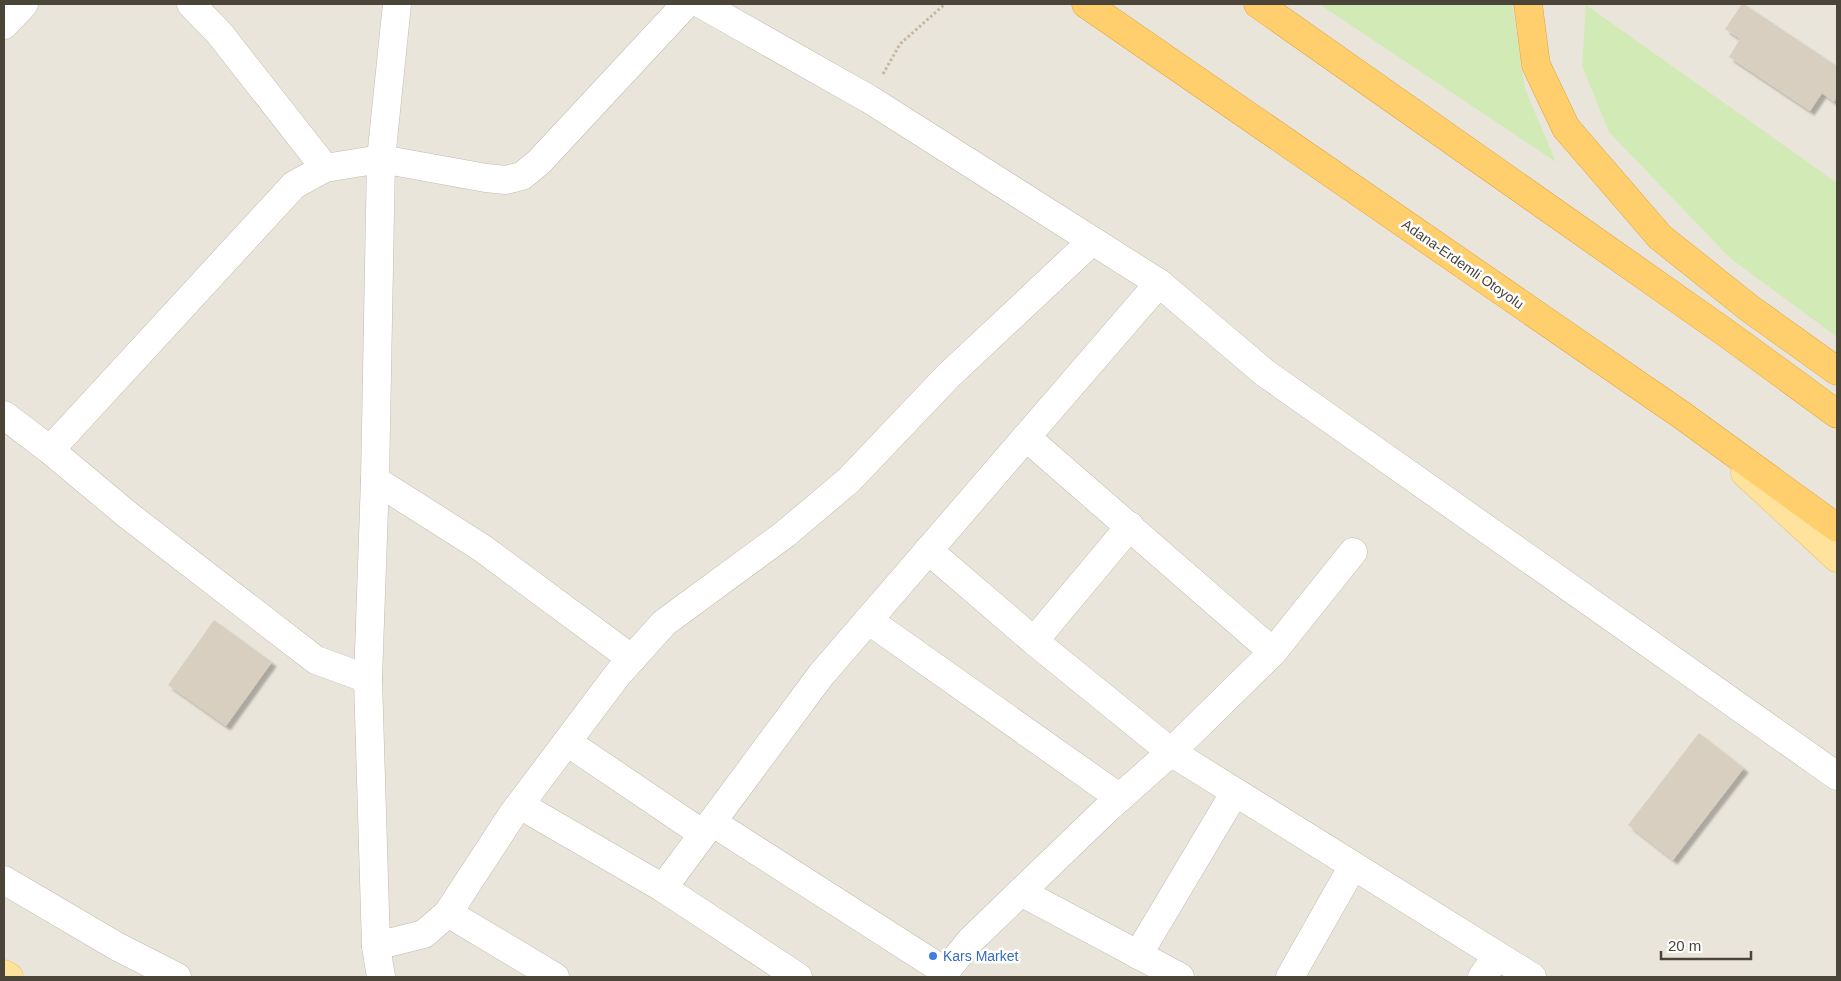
<svg xmlns="http://www.w3.org/2000/svg" width="1841" height="981" viewBox="0 0 1841 981" font-family="Helvetica,sans-serif">
  <style>
    .residential { fill: #eae5da }
    .green { fill: #d2eab5 }
    .building { fill: #d8cfc1; filter: url(#shadow) }
    .lines { fill: none; stroke-linecap: round; stroke-linejoin: round }
    .street-casing { stroke: #c2bbae; stroke-width: 29 }
    .primary-casing { stroke: #e6c16a; stroke-width: 29 }
    .highway-casing { stroke: #e0a43c; stroke-width: 29 }
    .path { stroke: #c4b79f; stroke-width: 3; stroke-dasharray: 2.5 2.5; stroke-linecap: butt }
    .street { stroke: #fff; stroke-width: 28 }
    .primary { stroke: #ffe39c; stroke-width: 28 }
    .highway { stroke: #ffcf6e; stroke-width: 28 }
    .shop-dot { fill: #3f7fe0; stroke: #fff; stroke-width: 2 }
    .labels { text-anchor: middle; stroke-width: 5; stroke-linejoin: round; paint-order: stroke }
    .street-label { font-size: 14px; fill: #4b4439; stroke: #fff }
    .shop-label { font-size: 14px; fill: #366cbe; stroke: #fff; text-anchor: start }
  </style>
  <defs>
    <filter id="shadow"><feDropShadow dx="4.5" dy="4.5" stdDeviation="1" flood-color="#0004"/></filter>
  </defs>
  <rect width="100%" height="100%" fill="#f6f3ec"/>
  <!-- residential -->
  <rect class="residential" x="4" y="4" width="1833" height="973"/>
  <!-- green -->
  <g class="green">
    <polygon points="1319,4 1512,4 1525,89 1556,162"/>
    <polygon points="1586,5 1837,183 1837,337 1730,258 1609,132 1582,66"/>
  </g>
  <!-- building -->
  <g class="building">
    <polygon points="1742,4 1744,4 1837,66 1837,97 1834,102 1822,93 1810,111 1729,57 1740,39 1725,29"/>
    <polygon points="214,620 272,662 226,726 168,685"/>
    <polygon points="1699,733 1744,768 1673,860 1628,825"/>
  </g>
  <g class="lines">
    <!-- street casing -->
    <g class="street-casing">
      <g id="street">
        <polyline points="191,4 220,34 325,168"/>
        <polyline points="701,4 869,99 1159,283 1265,373 1837,776"/>
        <polyline points="4,25 24,4"/>
        <polyline points="4,415 50,450 129,516 316,660 368,679"/>
        <polyline points="1026,437 1273,652"/>
        <polyline points="50,450 294,185 325,168 381,159 486,178 506,180 522,176 539,162 686,4"/>
        <polyline points="375,480 482,548 632,659"/>
        <polyline points="928,550 1034,641 1171,752 1532,977"/>
        <polyline points="868,620 1120,798"/>
        <polyline points="1034,641 1130,526"/>
        <polyline points="567,742 703,834"/>
        <polyline points="520,805 663,888 798,977"/>
        <polyline points="712,822 946,972"/>
        <polyline points="4,880 118,947 177,977"/>
        <polyline points="663,888 821,675 1159,283"/>
        <polyline points="1021,892 1180,977"/>
        <polyline points="448,913 555,977"/>
        <polyline points="376,946 424,934 448,913 512,815 618,674 664,623 785,534 849,480 948,376 1092,241"/>
        <polyline points="1138,955 1235,792"/>
        <polyline points="381,977 376,946 368,679 375,480 381,159 397,4"/>
        <polyline points="941,977 971,940 1108,808 1171,752 1273,652 1353,552"/>
        <polyline points="1290,977 1353,866"/>
        <polyline points="1482,977 1497,956"/>
      </g>
    </g>
    <!-- primary casing -->
    <g class="primary-casing">
      <g id="primary">
        <polyline points="1745,473 1837,558"/>
        <polyline points="4,974 9,977"/>
      </g>
    </g>
    <!-- highway casing -->
    <g class="highway-casing">
      <g id="highway">
        <polyline points="1086,4 1683,416 1837,528"/>
        <polyline points="1258,4 1726,333 1837,414"/>
        <polyline points="1528,4 1536,65 1566,128 1660,237 1749,308 1837,371"/>
      </g>
    </g>
    <!-- path -->
    <polyline class="path" points="883,74 900,44 945,4"/>
    <!-- street -->
    <use href="#street" class="street"/>
    <!-- primary -->
    <use href="#primary" class="primary"/>
    <!-- highway -->
    <use href="#highway" class="highway"/>
  </g>
  <!-- markers -->
  <circle class="shop-dot" cx="933" cy="956" r="5"/>
  <g class="labels">
    <!-- street labels -->
    <g class="street-label">
      <text transform="translate(1463 264) rotate(35)" y="5">Adana-Erdemli Otoyolu</text>
    </g>
    <!-- shop labels -->
    <g class="shop-label">
      <text x="943" y="961">Kars Market</text>
    </g>
  </g>
  <!-- border -->
  <rect width="1841" height="981" fill="none" stroke="#4b4439" stroke-width="10"/>
  <!-- scale -->
  <path d="M1661 951v8h90v-8" fill="none" stroke="#4b4439" stroke-width="2.5"/>
  <text x="1668" y="951" font-size="15" fill="#4b4439" stroke="#ffffff" stroke-width="4" paint-order="stroke">20 m</text>
</svg>
